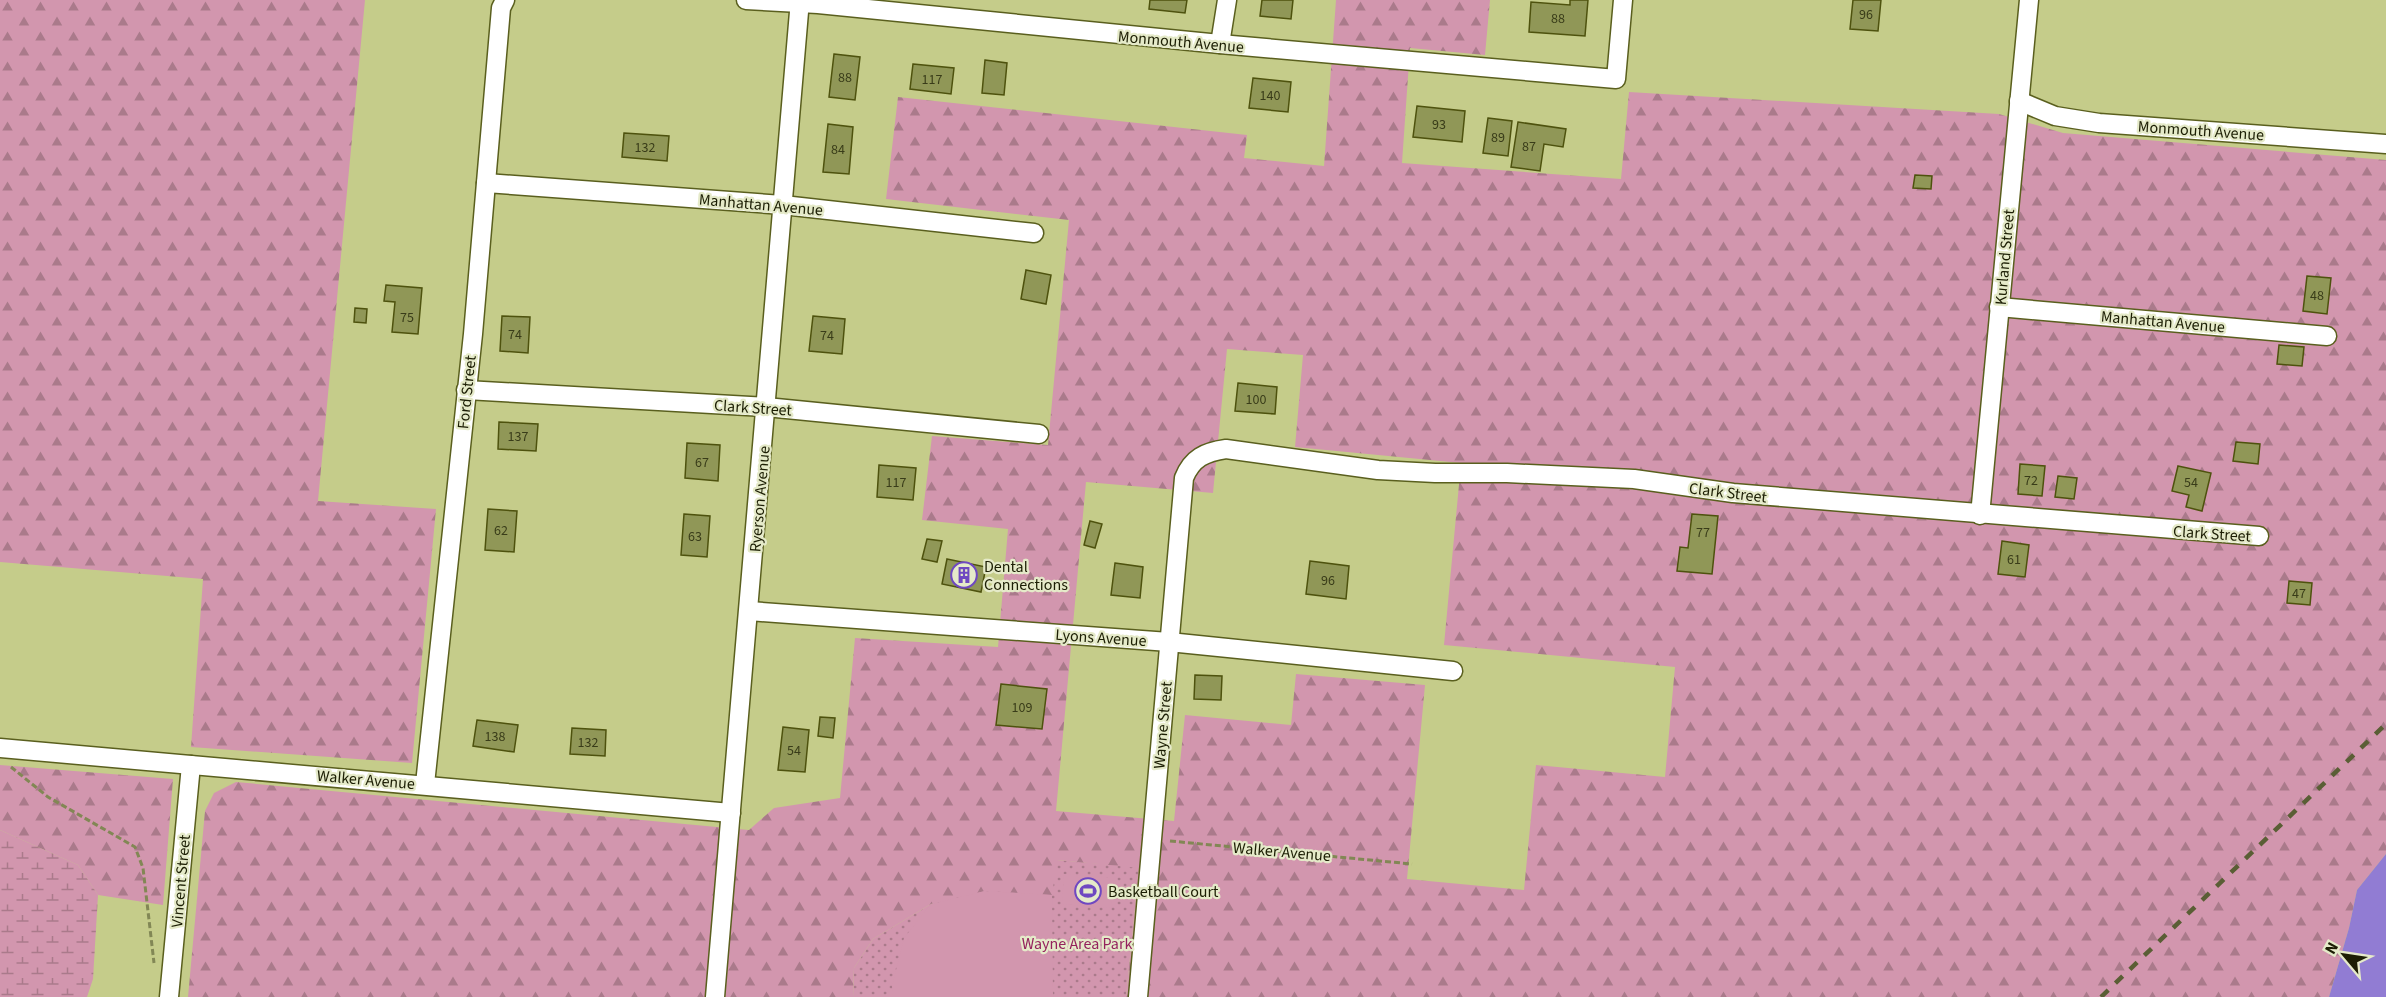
<svg xmlns="http://www.w3.org/2000/svg" width="2386" height="997" viewBox="0 0 2386 997" font-family="'Source Sans 3',sans-serif">
  <style>
    .grass { fill: url(#grass-dots) }
    .forest { fill: url(#forest-firs); fill-rule: evenodd }
    .wetland { fill: url(#wetland-marsh) }
    .garden { fill: #d296ae }
    .water { fill: #917cd3 }
    .building { fill: #909757; stroke: #4e520e; stroke-width: 1.5 }
    .lines { fill: none; stroke-linecap: round; stroke-linejoin: round }
    .minor-casing { stroke: #5a5f1e; stroke-width: 21 }
    .path { stroke: #828755; stroke-width: 3; stroke-dasharray: 6 3; stroke-linecap: butt }
    .minor { stroke: #fff; stroke-width: 18 }
    .rail { stroke: #5a5e35; stroke-width: 4.5; stroke-dasharray: 10 10; stroke-linecap: butt }
    .labels { text-anchor: middle; stroke-width: 4.5; stroke-linejoin: round; paint-order: stroke }
    .number-label { font-size: 14px; fill: #393c19 }
    .street-label { font-size: 16px; fill: #1c1e04; stroke: #e5eac9 }
    .poi-label { font-size: 16px; fill: #1c1e04; stroke: #e5eac9; text-anchor: start }
    .park-label { font-size: 16px; fill: #94225d; stroke: #e5eac9 }
  </style>
  <defs>
    <pattern id="grass-dots" width="8" height="8" patternUnits="userSpaceOnUse" patternTransform="scale(1.5)"><rect width="8" height="8" fill="#d296ae"/><path d="M2 2h.1M6 6h.1" fill="none" stroke="#aa7a8b" stroke-width="1.8" stroke-linecap="round"/></pattern>
    <pattern id="forest-firs" width="22" height="20" patternUnits="userSpaceOnUse" patternTransform="scale(1.5)"><rect width="22" height="20" fill="#d296ae"/><path d="M5 1l3.5 6h-7zM16 11l3.5 6h-7z" fill="#aa7a8b"/></pattern>
    <pattern id="wetland-marsh" width="20" height="14" patternUnits="userSpaceOnUse" patternTransform="scale(1.5)"><rect width="20" height="14" fill="#d296ae"/><path d="M1 5h8M5 5V1M11 12h8M15 12V8" fill="none" stroke="#aa7a8b"/></pattern>
  </defs>
  <rect width="100%" height="100%" fill="#c5cc8a"/>
  <!-- grass -->
  <polygon class="grass" points="1057,860 1139,867 1126,997 853,997 854,968 873,939 931,904"/>
  <!-- forest -->
  <g class="forest">
    <polygon points="0,0 365,0 318,501 436,509 412,763 191,747 203,579 0,562"/>
    <path d="M1336,0h154l-5,55 -75,-7 -8,115 219,16 8,-87 370,22 64,19 323,27v694l-29,36 -8,38 -20,69h-1203l13,-129 -82,-8 -5,35 -67,-4 -54,13 -58,35 -19,29 -1,29h-665l17,-186 9,-18 22,-11 513,48 25,-22 66,-10 15,-160 143,9 10,-118 -86,-9 10,-84 116,9 21,-225 -183,-21 12,-102 349,38 -3,23 80,8zM1227,349l76,6 -8,92 166,16 -17,182 231,22 -10,110 -129,-12 -12,125 -117,-11 18,-194 -129,-11 -5,51 -106,-10 -11,106 -118,-10 30,-329 127,11z"/>
    <polygon points="0,765 173,779 163,905 98,895 78,865 0,830"/>
  </g>
  <!-- wetland -->
  <polygon class="wetland" points="0,830 78,865 98,895 93,979 87,997 0,997"/>
  <!-- garden -->
  <g class="garden">
    <polygon points="1064,874 1114,878 1111,908 1062,904"/>
    <polygon points="985,891 1052,895 1053,997 893,997 892,986 904,938 931,904"/>
  </g>
  <!-- water -->
  <polygon class="water" points="2386,854 2386,997 2329,997 2349,928 2357,890"/>
  <!-- building -->
  <g class="building">
    <polygon points="1150,0 1187,0 1185,13 1149,9"/>
    <polygon points="1262,0 1293,0 1291,19 1260,16"/>
    <polygon points="1570,0 1588,0 1585,36 1529,32 1531,2 1570,5"/>
    <polygon points="1853,0 1881,0 1878,31 1850,29"/>
    <polygon points="834,54 860,57 855,100 829,97"/>
    <polygon points="985,60 1007,63 1004,95 982,93"/>
    <polygon points="913,64 954,68 951,94 910,89"/>
    <polygon points="1253,78 1291,82 1288,112 1249,108"/>
    <polygon points="1417,106 1465,111 1462,142 1413,137"/>
    <polygon points="1488,118 1512,121 1508,156 1483,153"/>
    <polygon points="1518,122 1566,129 1563,147 1544,144 1540,171 1511,167"/>
    <polygon points="828,124 853,127 849,174 823,172"/>
    <polygon points="624,133 669,136 667,161 622,157"/>
    <polygon points="1915,175 1932,176 1931,189 1913,188"/>
    <polygon points="1026,270 1051,275 1046,304 1021,299"/>
    <polygon points="2307,276 2331,278 2327,314 2303,311"/>
    <polygon points="386,285 422,288 418,334 392,332 395,302 384,301"/>
    <polygon points="355,308 367,309 366,323 354,322"/>
    <polygon points="502,316 530,317 528,353 500,351"/>
    <polygon points="813,316 845,319 842,354 809,351"/>
    <polygon points="2279,345 2304,347 2302,366 2277,364"/>
    <polygon points="1238,383 1277,387 1275,414 1235,411"/>
    <polygon points="499,422 538,424 536,451 498,449"/>
    <polygon points="2236,442 2260,444 2258,464 2233,461"/>
    <polygon points="687,443 720,445 718,481 685,478"/>
    <polygon points="2020,464 2045,466 2042,496 2018,494"/>
    <polygon points="879,465 916,468 913,500 877,497"/>
    <polygon points="2178,466 2211,473 2202,511 2186,507 2189,495 2172,491"/>
    <polygon points="2058,476 2077,478 2074,499 2055,497"/>
    <polygon points="488,509 517,511 514,552 485,550"/>
    <polygon points="684,514 710,516 707,557 681,555"/>
    <polygon points="1692,514 1718,516 1712,574 1677,571 1680,547 1688,548"/>
    <polygon points="1090,521 1102,524 1095,548 1084,545"/>
    <polygon points="927,539 942,541 937,562 922,559"/>
    <polygon points="2002,541 2029,545 2025,577 1998,574"/>
    <polygon points="947,559 986,567 981,592 942,584"/>
    <polygon points="1310,561 1349,566 1346,599 1306,594"/>
    <polygon points="1115,563 1143,567 1140,598 1111,595"/>
    <polygon points="2289,581 2312,583 2310,605 2287,603"/>
    <polygon points="1195,675 1222,676 1221,700 1194,699"/>
    <polygon points="1001,684 1047,689 1042,729 996,725"/>
    <polygon points="820,717 835,718 833,738 818,736"/>
    <polygon points="477,720 518,725 514,752 473,746"/>
    <polygon points="783,727 809,730 805,772 778,770"/>
    <polygon points="572,728 606,730 605,756 570,754"/>
  </g>
  <g class="lines">
    <!-- minor casing -->
    <g class="minor-casing">
      <g id="minor">
        <polyline points="746,0 818,4 1220,44 1616,79 1623,0"/>
        <polyline points="1220,44 1227,0"/>
        <polyline points="2019,101 2055,116 2099,123 2386,144"/>
        <polyline points="486,183 783,205 1034,233"/>
        <polyline points="1999,307 2327,336"/>
        <polyline points="466,390 766,407 1039,434"/>
        <polyline points="1980,515 2029,0"/>
        <polyline points="749,611 1169,642 1453,671"/>
        <polyline points="0,748 731,813"/>
        <polyline points="425,784 473,334 501,8 505,0"/>
        <polyline points="169,997 191,765"/>
        <polyline points="715,997 800,0"/>
        <path d="M1138,997l46,-519c8,-20 21,-26 42,-29l152,21 57,3h72l127,6 99,14 526,43"/>
      </g>
    </g>
    <!-- path -->
    <g class="path">
      <polyline points="11,767 48,797 135,847 143,868 154,963"/>
      <polyline points="1170,841 1412,864"/>
    </g>
    <!-- minor -->
    <use href="#minor" class="minor"/>
    <!-- rail -->
    <polyline class="rail" points="2101,997 2386,724"/>
  </g>
  <!-- icons -->
  <defs>
    <g id="building-ring" transform="scale(1.35)"><circle r="9.5" fill="#e5eac9" stroke="#6f48c1" stroke-width="1.5"/><path d="M-4-6H4V6H1V3H-1V6H-4ZM-2.5-4.3h1.7v1.8h-1.7ZM.8-4.3h1.7v1.8H.8ZM-2.5-1h1.7V.8h-1.7ZM.8-1h1.7V.8H.8Z" fill="#6f48c1"/></g>
    <g id="stadium-ring" transform="scale(1.35)"><circle r="9.5" fill="#e5eac9" stroke="#6f48c1" stroke-width="1.5"/><path d="M0-5a6.5 5 0 1 0 0 10a6.5 5 0 1 0 0-10ZM-3.5-1.8h7v3.6h-7Z" fill="#6f48c1"/></g>
  </defs>
  <g fill-rule="evenodd">
    <use href="#building-ring" x="964" y="575"/>
    <use href="#stadium-ring" x="1088" y="891"/>
  </g>
  <g class="labels">
    <!-- number labels -->
    <g class="number-label">
      <text x="1866" y="19">96</text>
      <text x="1558" y="23">88</text>
      <text x="845" y="82">88</text>
      <text x="932" y="84">117</text>
      <text x="1270" y="100">140</text>
      <text x="1439" y="129">93</text>
      <text x="1498" y="142">89</text>
      <text x="1529" y="151">87</text>
      <text x="645" y="152">132</text>
      <text x="838" y="154">84</text>
      <text x="2317" y="300">48</text>
      <text x="407" y="322">75</text>
      <text x="515" y="339">74</text>
      <text x="827" y="340">74</text>
      <text x="1256" y="404">100</text>
      <text x="518" y="441">137</text>
      <text x="702" y="467">67</text>
      <text x="2031" y="485">72</text>
      <text x="896" y="487">117</text>
      <text x="2191" y="487">54</text>
      <text x="501" y="535">62</text>
      <text x="1703" y="537">77</text>
      <text x="695" y="541">63</text>
      <text x="2014" y="564">61</text>
      <text x="1328" y="585">96</text>
      <text x="2299" y="598">47</text>
      <text x="1022" y="712">109</text>
      <text x="495" y="741">138</text>
      <text x="588" y="747">132</text>
      <text x="794" y="755">54</text>
    </g>
    <!-- street labels -->
    <g class="street-label">
      <text transform="translate(1181 41) rotate(5)" y="6">Monmouth Avenue</text>
      <text transform="translate(2201 130) rotate(4)" y="6">Monmouth Avenue</text>
      <text transform="translate(761 204) rotate(5)" y="6">Manhattan Avenue</text>
      <text transform="translate(2004 257) rotate(-85)" y="6">Kurland Street</text>
      <text transform="translate(2163 321) rotate(5)" y="6">Manhattan Avenue</text>
      <text transform="translate(466 392) rotate(-84)" y="6">Ford Street</text>
      <text transform="translate(753 407) rotate(4)" y="6">Clark Street</text>
      <text transform="translate(1728 492) rotate(7)" y="6">Clark Street</text>
      <text transform="translate(759 499) rotate(-85)" y="6">Ryerson Avenue</text>
      <text transform="translate(2212 533) rotate(4)" y="6">Clark Street</text>
      <text transform="translate(1101 637) rotate(4)" y="6">Lyons Avenue</text>
      <text transform="translate(1162 725) rotate(-85)" y="6">Wayne Street</text>
      <text transform="translate(366 779) rotate(5)" y="6">Walker Avenue</text>
      <text transform="translate(1282 851) rotate(5)" y="6">Walker Avenue</text>
      <text transform="translate(180 881) rotate(-85)" y="6">Vincent Street</text>
    </g>
    <!-- poi labels -->
    <g class="poi-label">
      <text x="984" y="572">Dental<tspan x="984" dy="18">Connections</tspan></text>
      <text x="1108" y="897">Basketball Court</text>
    </g>
    <!-- park labels -->
    <g class="park-label">
      <text x="1077" y="949">Wayne Area Park</text>
    </g>
  </g>
  <!-- north arrow -->
  <g transform="translate(2344 955) rotate(299)" stroke="#e5eac9" stroke-width="4.5" paint-order="stroke">
  <path d="M0-4.5L10 22L0 15L-10 22Z" fill="#1c1e04"/>
  <text y="-9" font-size="16" font-weight="bold" text-anchor="middle" fill="#1c1e04">N</text>
  </g>
</svg>
